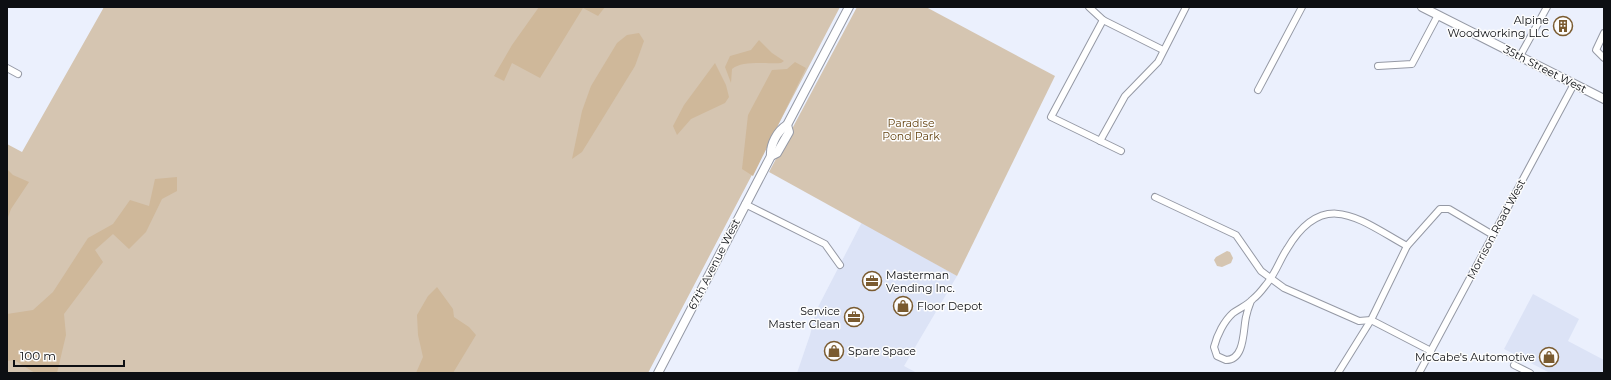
<svg xmlns="http://www.w3.org/2000/svg" width="1611" height="380" viewBox="0 0 1611 380" font-family="Montserrat,sans-serif">
  <style>
    .built { fill: #dce3f6 }
    .green { fill: #d5c5b1 }
    .forest { fill: #cfb89a }
    .lines { fill: none; stroke-linecap: round; stroke-linejoin: round }
    .street-casing { stroke: #9599a5; stroke-width: 8 }
    .secondary-casing { stroke: #9599a5; stroke-width: 10 }
    .street { stroke: #fff; stroke-width: 6 }
    .secondary { stroke: #fff; stroke-width: 8 }
    .labels { text-anchor: middle; stroke-width: 3; stroke-linejoin: round; paint-order: stroke }
    .poi-label { font-size: 11px; fill: #0d0f13; stroke: #fdfdfd; text-anchor: end }
    .street-label { font-size: 11px; fill: #0d0f13; stroke: #fdfdfd }
    .park-label { font-size: 11px; fill: #654412; stroke: #fdfdfd }
  </style>
  <rect width="100%" height="100%" fill="#ebf0fd"/>
  <!-- built -->
  <g class="built">
    <polygon points="862,222 957,276 904,366 917,373 797,373 810,335 816,311"/>
    <polygon points="1533,294 1579,319 1568,341 1604,360 1604,373 1550,373 1504,349"/>
  </g>
  <!-- green -->
  <g class="green">
    <polygon points="104,7 840,7 648,373 7,373 7,144 22,152"/>
    <polygon points="857,7 926,7 1055,76 957,276 769,172"/>
    <polygon points="1227,251 1230,252 1233,258 1231,263 1222,267 1217,266 1214,260 1216,257"/>
  </g>
  <!-- forest -->
  <g class="forest">
    <polygon points="539,7 605,7 598,16 583,8 540,78 512,63 504,81 494,76 512,45"/>
    <polygon points="639,33 644,41 635,66 582,152 572,159 582,111 591,86 617,43 627,35"/>
    <path d="M759,40l13,13 12,8 -3,2c-13,1 -39,-3 -49,6l-1,14 -6,-16 5,-11 21,-6z"/>
    <polygon points="795,62 806,68 753,176 742,169 748,115 772,70 787,69"/>
    <polygon points="715,63 726,85 729,97 725,103 691,119 677,135 673,126 684,105"/>
    <polygon points="7,169 13,175 29,182 11,209 7,220"/>
    <polygon points="177,177 177,191 162,199 146,232 129,249 113,234 95,250 103,262 64,314 66,335 57,373 35,373 14,360 7,361 7,314 33,310 53,292 88,238 113,224 130,200 149,206 155,179"/>
    <polygon points="437,287 453,309 454,317 469,327 476,335 453,373 416,373 423,357 418,335 417,315 428,296"/>
  </g>
  <g class="lines">
    <!-- street casing -->
    <g class="street-casing">
      <g id="street">
        <polyline points="1089,7 1103,20 1163,50"/>
        <polyline points="1103,20 1051,117 1121,151"/>
        <polyline points="1604,33 1596,50 1604,58"/>
        <polyline points="1520,56 1547,7"/>
        <polyline points="1378,66 1412,64 1438,15"/>
        <polyline points="7,68 18,74"/>
        <polyline points="1258,90 1302,7"/>
        <polyline points="1100,141 1125,96 1158,62 1186,7"/>
        <polyline points="1155,197 1236,235 1261,271 1284,288 1359,321 1371,320 1431,351"/>
        <polyline points="745,204 825,244 840,265"/>
        <path d="M1251,301c-2,5 -4,11 -5,16 -3,13 -1,43 -20,43l-9,-4 -3,-9c3,-12 10,-26 19,-34 7,-5 15,-8 20,-14 5,-4 9,-9 12,-13 10,-11 14,-25 22,-37 37,-62 73,-29 120,-3"/>
        <polyline points="1514,365 1530,373"/>
        <polyline points="1338,373 1371,320 1407,246 1440,209 1449,209 1493,235"/>
        <polyline points="1419,373 1574,84"/>
      </g>
    </g>
    <!-- secondary casing -->
    <g class="secondary-casing">
      <g id="secondary">
        <polyline points="1422,7 1604,99"/>
        <polyline points="771,156 777,153 789,132 787,125"/>
        <path d="M658,373l113,-217c-1,-11 6,-25 16,-31l62,-118"/>
      </g>
    </g>
    <!-- street -->
    <use href="#street" class="street"/>
    <!-- secondary -->
    <use href="#secondary" class="secondary"/>
  </g>
  <!-- icons -->
  <defs>
    <g id="building-ring" transform="scale(1)"><circle r="9.5" fill="#fdfdfd" stroke="#7a5b30" stroke-width="1.5"/><path d="M-4-6H4V6H1V3H-1V6H-4ZM-2.5-4.3h1.7v1.8h-1.7ZM.8-4.3h1.7v1.8H.8ZM-2.5-1h1.7V.8h-1.7ZM.8-1h1.7V.8H.8Z" fill="#7a5b30"/></g>
    <g id="office-ring" transform="scale(1)"><circle r="9.5" fill="#fdfdfd" stroke="#7a5b30" stroke-width="1.5"/><path d="M-6-3h4V-5.5h4V-3h4V5H-6ZM-1-4.5V-3h2v-1.5ZM-6 0V1H6V0Z" fill="#7a5b30"/></g>
    <g id="shop-ring" transform="scale(1)"><circle r="9.5" fill="#fdfdfd" stroke="#7a5b30" stroke-width="1.5"/><path d="M-5-2.5h2.3a2.7 3.5 0 0 1 5.4 0H5L5.5 6h-11ZM-1.5-2.5h3a1.5 2.3 0 0 0-3 0Z" fill="#7a5b30"/></g>
  </defs>
  <g fill-rule="evenodd">
    <use href="#building-ring" x="1563" y="26"/>
    <use href="#office-ring" x="872" y="281"/>
    <use href="#shop-ring" x="903" y="306"/>
    <use href="#office-ring" x="854" y="317"/>
    <use href="#shop-ring" x="834" y="351"/>
    <use href="#shop-ring" x="1549" y="357"/>
  </g>
  <g class="labels">
    <!-- poi labels -->
    <g class="poi-label">
      <text x="1549" y="24">Alpine<tspan x="1549" dy="13">Woodworking LLC</tspan></text>
      <text x="886" y="279" text-anchor="start">Masterman<tspan x="886" dy="13">Vending Inc.</tspan></text>
      <text x="917" y="310" text-anchor="start">Floor Depot</text>
      <text x="840" y="315">Service<tspan x="840" dy="13">Master Clean</tspan></text>
      <text x="848" y="355" text-anchor="start">Spare Space</text>
      <text x="1535" y="361">McCabe's Automotive</text>
    </g>
    <!-- street labels -->
    <g class="street-label">
      <text transform="translate(1545 69) rotate(27)" y="4">35th Street West</text>
      <text transform="translate(1496 229) rotate(-62)" y="4">Morrison Road West</text>
      <text transform="translate(714 264) rotate(-63)" y="4">67th Avenue West</text>
    </g>
    <!-- park labels -->
    <g class="park-label">
      <text x="911" y="127">Paradise<tspan x="911" dy="13">Pond Park</tspan></text>
    </g>
  </g>
  <!-- border -->
  <rect width="1611" height="380" fill="none" stroke="#0d0f13" stroke-width="16"/>
  <!-- scale -->
  <path d="M14 360v6h110v-6" fill="none" stroke="#0d0f13" stroke-width="2"/>
  <text x="20" y="360" font-size="12" fill="#0d0f13" stroke="#fdfdfd" stroke-width="3" paint-order="stroke">100 m</text>
</svg>
